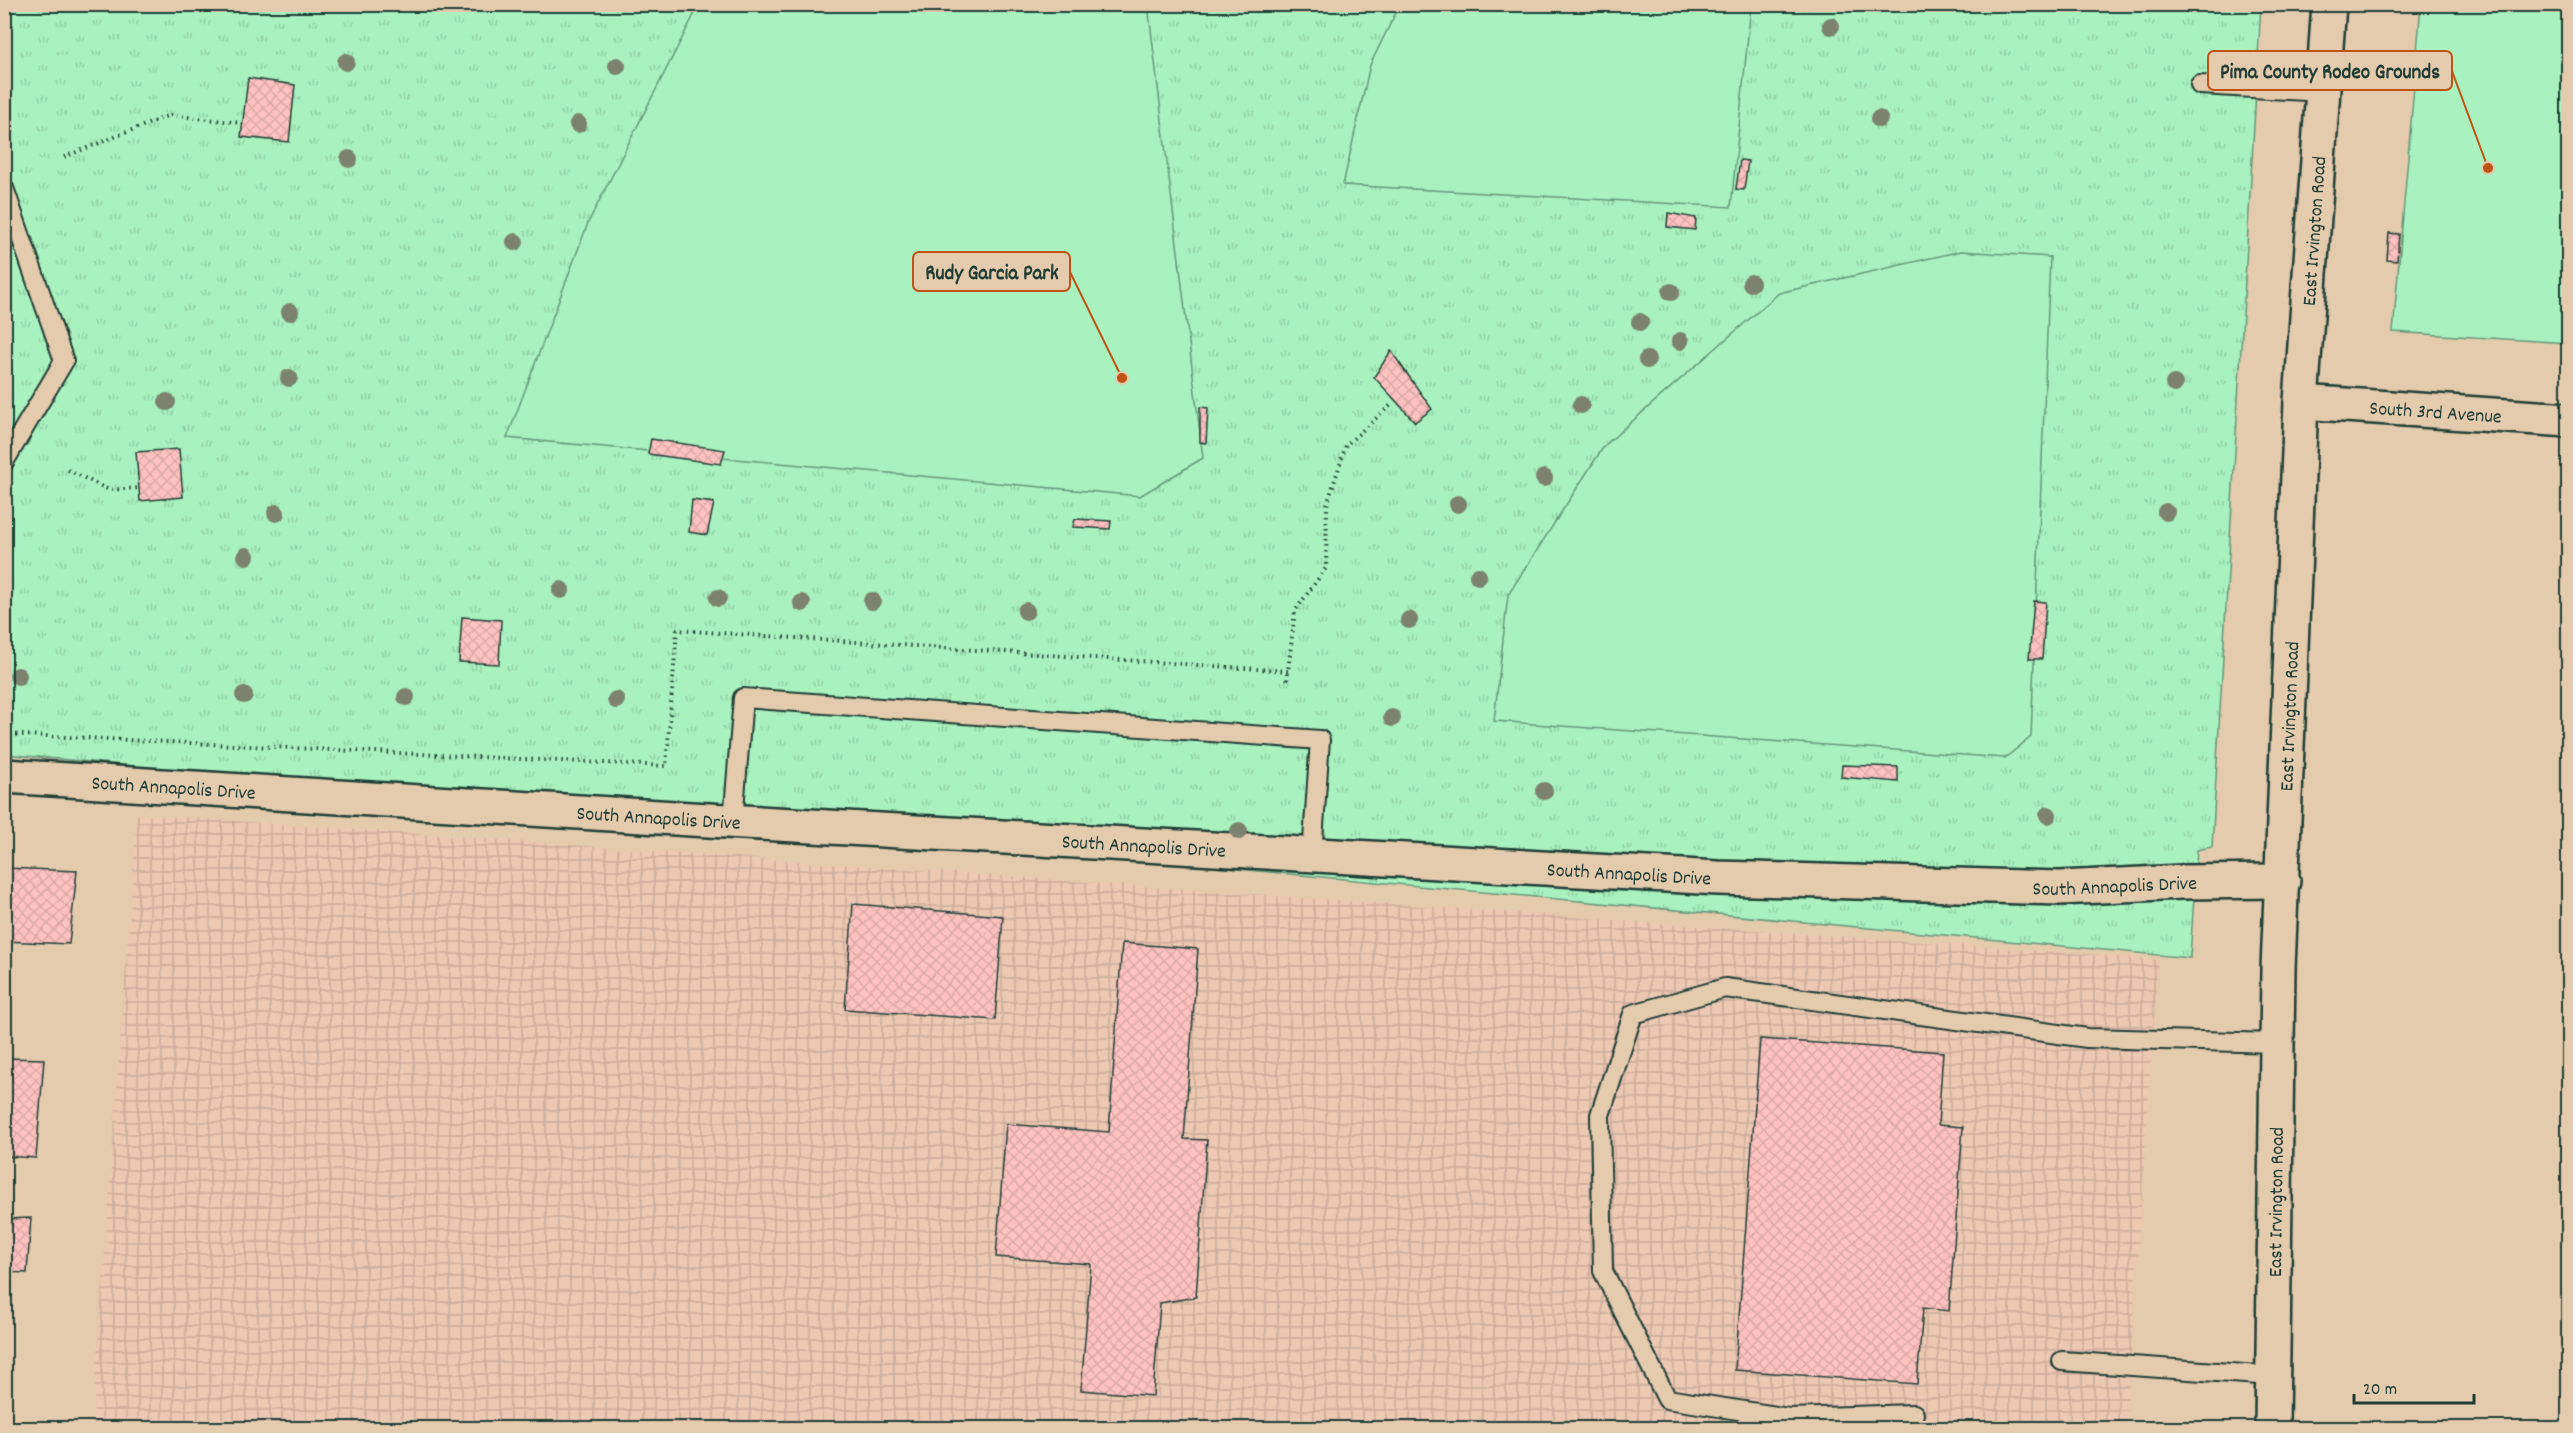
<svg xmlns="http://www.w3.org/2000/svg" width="2573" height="1433" viewBox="0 0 2573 1433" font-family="Dekko,sans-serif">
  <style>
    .industrial { fill: url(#industrial-grid) }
    .grass { fill: url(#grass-tufts); stroke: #64987a; stroke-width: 1.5 }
    .pitch { fill: #a9f2bf; stroke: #64987a; stroke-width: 1.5 }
    .building { fill: url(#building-cross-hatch); stroke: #1f3d34; stroke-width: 1.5 }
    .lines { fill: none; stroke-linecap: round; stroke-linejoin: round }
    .service-casing { stroke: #1f3d34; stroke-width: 22 }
    .minor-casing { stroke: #1f3d34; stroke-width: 38 }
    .secondary-casing { stroke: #1f3d34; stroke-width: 38 }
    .path { stroke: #1f3d34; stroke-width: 4; stroke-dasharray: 1.5 4.5; stroke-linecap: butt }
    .service { stroke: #e5cbad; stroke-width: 18 }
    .minor { stroke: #e5cbad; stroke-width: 33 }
    .secondary { stroke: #e5cbad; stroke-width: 33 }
    .tree { fill: #7c826e }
    .labels { text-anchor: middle; stroke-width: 6; stroke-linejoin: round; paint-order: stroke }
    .street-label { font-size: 20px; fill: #1f3d34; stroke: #e5cbad }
    .leader { fill: none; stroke: #c05314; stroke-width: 2 }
    .callout-dot { fill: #c05314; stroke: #e5cbad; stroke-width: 2 }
    .callout { fill: #e5cbad; stroke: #c05314; stroke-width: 2 }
    .callout-label { font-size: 21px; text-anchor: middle; font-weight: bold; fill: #1f3d34 }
  </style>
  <defs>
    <pattern id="industrial-grid" width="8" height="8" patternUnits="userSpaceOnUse" patternTransform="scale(1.5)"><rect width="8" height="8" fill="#edc8b3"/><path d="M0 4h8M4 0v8" fill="none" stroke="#cbad9b"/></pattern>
    <pattern id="grass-tufts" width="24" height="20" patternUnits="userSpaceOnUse" patternTransform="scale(1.5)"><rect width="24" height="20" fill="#a9f2bf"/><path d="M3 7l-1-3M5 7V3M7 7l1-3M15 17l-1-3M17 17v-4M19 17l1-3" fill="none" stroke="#91d0a5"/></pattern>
    <pattern id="building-cross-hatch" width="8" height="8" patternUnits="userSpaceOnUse" patternTransform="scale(1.5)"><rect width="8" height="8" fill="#ffc2c1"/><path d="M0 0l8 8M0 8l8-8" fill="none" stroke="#daa8a6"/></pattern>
  </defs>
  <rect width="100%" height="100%" fill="#e5cbad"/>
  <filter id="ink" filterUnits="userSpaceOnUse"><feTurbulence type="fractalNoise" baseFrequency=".0167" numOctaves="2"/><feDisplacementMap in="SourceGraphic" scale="12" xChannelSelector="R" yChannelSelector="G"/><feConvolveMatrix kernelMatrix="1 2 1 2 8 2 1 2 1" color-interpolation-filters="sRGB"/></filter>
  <g filter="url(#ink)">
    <!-- industrial -->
    <polygon class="industrial" points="137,814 2158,959 2126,1428 92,1428"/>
    <!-- grass -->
    <polygon class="grass" points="4,5 2261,5 2212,847 2197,850 2190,958 5,754"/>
    <!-- pitch -->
    <g class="pitch">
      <polygon points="1400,4 1751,5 1731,207 1343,185 1370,65"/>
      <polygon points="699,5 1148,5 1203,458 1140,496 507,438 588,223"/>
      <polygon points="2421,5 2568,5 2568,343 2393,332"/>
      <polygon points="1961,251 2050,257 2031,737 2005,758 1494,721 1508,595 1604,446 1779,293"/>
    </g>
    <!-- building -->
    <g class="building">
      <polygon points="248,78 295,85 289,142 241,137"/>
      <polygon points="1740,160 1748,161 1744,190 1736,189"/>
      <polygon points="1668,213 1696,218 1695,230 1667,227"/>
      <polygon points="2389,233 2399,234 2397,261 2387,260"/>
      <polygon points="1391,351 1432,409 1415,422 1374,377"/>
      <polygon points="1200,407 1208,408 1206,443 1200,442"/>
      <polygon points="651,439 725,450 721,464 648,454"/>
      <polygon points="179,449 183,497 140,501 136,452"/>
      <polygon points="692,500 714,503 707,535 689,532"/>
      <polygon points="1075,519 1111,521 1110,529 1073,527"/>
      <polygon points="2034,601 2046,602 2042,659 2029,659"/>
      <polygon points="462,617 501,620 499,664 459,662"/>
      <polygon points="1842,765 1898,767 1898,782 1841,777"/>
      <polygon points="4,868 77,871 69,944 4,941"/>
      <polygon points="853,904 1003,916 995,1020 845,1009"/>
      <polygon points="1122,943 1198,949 1184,1139 1207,1140 1196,1297 1160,1303 1153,1396 1081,1390 1091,1264 996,1257 1006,1124 1109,1132"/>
      <polygon points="1760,1039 1943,1052 1938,1125 1963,1127 1949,1311 1923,1308 1917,1384 1735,1370"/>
      <polygon points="4,1058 44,1059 36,1158 4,1156"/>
      <polygon points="31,1218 27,1273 4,1272 4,1219"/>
    </g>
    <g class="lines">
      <!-- service casing -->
      <g class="service-casing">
        <g id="service">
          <polyline points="2200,85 2323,92"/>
          <polyline points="4,188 64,361 4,462"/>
          <polyline points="733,822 743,698 1320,740 1312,855"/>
          <polyline points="2062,1361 2273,1376"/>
          <polyline points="1914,1414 1789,1418 1667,1399 1603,1271 1600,1115 1633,1014 1725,988 2087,1038 2277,1043"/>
        </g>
      </g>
      <!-- minor casing -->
      <g class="minor-casing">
        <g id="minor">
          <path id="s1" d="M2301,402l267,18"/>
          <path id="s2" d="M4,776l687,43 1027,59 342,10 122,-6 101,-1"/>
        </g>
      </g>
      <!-- secondary casing -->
      <g class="secondary-casing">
        <g id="secondary">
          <path id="s3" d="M2272,1428l6,-459 23,-567 28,-398"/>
        </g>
      </g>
      <!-- path -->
      <g class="path">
        <polyline points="64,157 170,115 242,123"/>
        <polyline points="68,470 109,490 139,488"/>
        <polyline points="1287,680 1295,611 1326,568 1327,505 1346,445 1391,405"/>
        <polyline points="4,734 666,766 677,630 1288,671"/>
      </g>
      <!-- service -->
      <use href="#service" class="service"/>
      <!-- minor -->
      <use href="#minor" class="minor"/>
      <!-- secondary -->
      <use href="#secondary" class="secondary"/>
    </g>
    <!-- trees -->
    <g class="tree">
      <circle cx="1831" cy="26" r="9"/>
      <circle cx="346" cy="62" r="9"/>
      <circle cx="617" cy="66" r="9"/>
      <circle cx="1879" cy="119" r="9"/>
      <circle cx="578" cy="124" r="9"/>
      <circle cx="349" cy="159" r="9"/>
      <circle cx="515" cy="242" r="9"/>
      <circle cx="1751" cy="283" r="9"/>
      <circle cx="1671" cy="292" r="9"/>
      <circle cx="290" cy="312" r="9"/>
      <circle cx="1640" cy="322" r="9"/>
      <circle cx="1680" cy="341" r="9"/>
      <circle cx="1647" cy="360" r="9"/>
      <circle cx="289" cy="378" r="9"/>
      <circle cx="2174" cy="384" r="9"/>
      <circle cx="167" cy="402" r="9"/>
      <circle cx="1581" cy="405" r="9"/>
      <circle cx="1544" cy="478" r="9"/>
      <circle cx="1458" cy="504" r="9"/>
      <circle cx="2166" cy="512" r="9"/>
      <circle cx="276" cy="513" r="9"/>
      <circle cx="246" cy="556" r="9"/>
      <circle cx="1478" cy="576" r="9"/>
      <circle cx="561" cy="590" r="9"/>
      <circle cx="718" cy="598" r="9"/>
      <circle cx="872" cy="601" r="9"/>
      <circle cx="802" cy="603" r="9"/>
      <circle cx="1026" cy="611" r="9"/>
      <circle cx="1409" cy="620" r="9"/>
      <circle cx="18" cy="676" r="9"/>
      <circle cx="244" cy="695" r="9"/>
      <circle cx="406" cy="697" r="9"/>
      <circle cx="616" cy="700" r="9"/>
      <circle cx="1392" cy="718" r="9"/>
      <circle cx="1544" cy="791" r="9"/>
      <circle cx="2048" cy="815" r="9"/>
      <circle cx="1239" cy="831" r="9"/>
    </g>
  </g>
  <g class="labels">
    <!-- street labels -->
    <g class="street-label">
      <text dy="7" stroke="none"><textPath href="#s3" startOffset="1198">East Irvington Road</textPath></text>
      <text dy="7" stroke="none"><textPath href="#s1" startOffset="135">South 3rd Avenue</textPath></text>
      <text dy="7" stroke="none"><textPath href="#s3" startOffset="712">East Irvington Road</textPath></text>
      <text dy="7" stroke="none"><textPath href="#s2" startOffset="170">South Annapolis Drive</textPath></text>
      <text dy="7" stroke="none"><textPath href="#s2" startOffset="656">South Annapolis Drive</textPath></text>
      <text dy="7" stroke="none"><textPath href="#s2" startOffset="1142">South Annapolis Drive</textPath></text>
      <text dy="7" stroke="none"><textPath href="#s2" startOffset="1628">South Annapolis Drive</textPath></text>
      <text dy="7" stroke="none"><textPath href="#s2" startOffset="2114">South Annapolis Drive</textPath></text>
      <text dy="7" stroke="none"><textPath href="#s3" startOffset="226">East Irvington Road</textPath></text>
    </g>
  </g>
  <!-- callouts -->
  <path class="leader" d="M2488 168L2452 71M1122 378L1070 272"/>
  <g class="callout-dot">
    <circle cx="2488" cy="168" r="6"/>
    <circle cx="1122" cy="378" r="6"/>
  </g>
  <g class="callout">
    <rect x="2208" y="51" width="244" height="39" rx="6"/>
    <rect x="913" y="252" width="157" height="39" rx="6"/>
  </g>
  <g class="callout-label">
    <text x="2330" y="78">Pima County Rodeo Grounds</text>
    <text x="992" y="279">Rudy Garcia Park</text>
  </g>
  <!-- margin -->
  <rect width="2573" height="1433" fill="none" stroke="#e5cbad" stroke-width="24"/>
  <rect x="12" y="12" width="2549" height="1409" fill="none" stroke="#1f3d34" stroke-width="2" filter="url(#ink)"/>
  <!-- scale -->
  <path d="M2354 1394v9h120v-9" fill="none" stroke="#1f3d34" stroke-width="3"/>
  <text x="2363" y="1394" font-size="18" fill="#1f3d34" stroke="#e5cbad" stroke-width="4.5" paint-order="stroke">20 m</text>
</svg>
